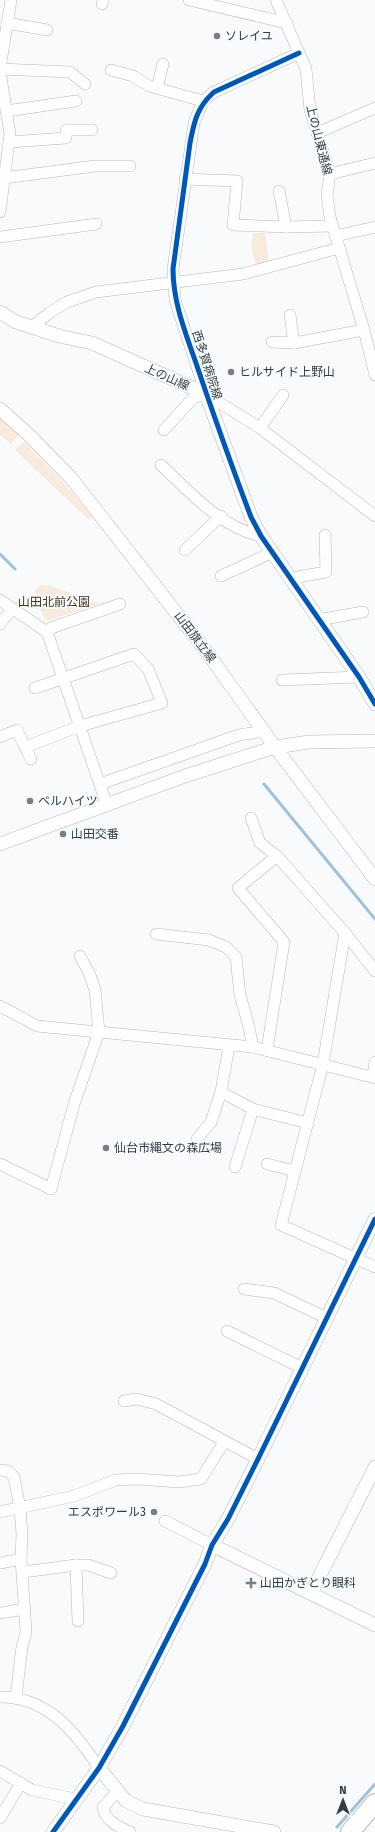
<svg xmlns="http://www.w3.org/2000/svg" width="375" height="1832" viewBox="0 0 375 1832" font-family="'Fira Sans','Noto Sans JP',sans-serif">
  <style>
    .green { fill: #f9ebdc }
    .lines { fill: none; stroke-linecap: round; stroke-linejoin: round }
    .stream { stroke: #a0c1db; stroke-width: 3 }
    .minor-casing { stroke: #b4b9bc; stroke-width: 12 }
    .tertiary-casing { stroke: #b4b9bc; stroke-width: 14 }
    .trunk-casing { stroke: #b4b9bc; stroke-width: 20 }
    .minor { stroke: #fefeff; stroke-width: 11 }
    .tertiary { stroke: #fefeff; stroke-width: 13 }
    .trunk { stroke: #fefeff; stroke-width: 18 }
    .cycleway-casing { stroke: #f6fbfe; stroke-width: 8 }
    .cycleway { stroke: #0057b8; stroke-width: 5 }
    .poi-dot { fill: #797e84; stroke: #f6fbfe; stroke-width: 1.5 }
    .labels { text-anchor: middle; stroke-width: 3.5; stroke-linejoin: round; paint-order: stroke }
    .poi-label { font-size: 12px; fill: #343c43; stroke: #f6fbfe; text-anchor: start }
    .street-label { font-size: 12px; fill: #343c43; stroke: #f6fbfe }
    .park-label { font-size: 12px; fill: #4e3312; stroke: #f6fbfe }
  </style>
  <rect width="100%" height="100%" fill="#f8fafc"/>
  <!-- green -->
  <g class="green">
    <polygon points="253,233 265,233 269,263 256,265 251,246"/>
    <polygon points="0,417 19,435 11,444 0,435"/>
    <path d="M23,442c26,24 47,47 69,75l-3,3 -74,-70z"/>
    <path d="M41,585l13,2 45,17 -53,17c-6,-10 -9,-19 -11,-31z"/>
  </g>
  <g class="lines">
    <!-- stream -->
    <g class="stream">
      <polyline points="0,554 15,569"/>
      <polyline points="264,784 375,919"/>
      <polyline points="337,1827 375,1784"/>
    </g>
    <!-- minor casing -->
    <g class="minor-casing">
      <g id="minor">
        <polyline points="189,0 287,23"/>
        <polyline points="276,0 306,69 310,110 330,174 327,195 330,217 364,330 375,375"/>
        <polyline points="102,4 103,0"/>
        <polyline points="7,23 47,30"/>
        <polyline points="0,68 11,0"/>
        <polyline points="0,69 70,72 85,84"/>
        <polyline points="111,70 133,76 149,86 203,101"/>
        <polyline points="0,71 10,134 0,212"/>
        <polyline points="157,88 163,64"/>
        <polyline points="6,111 76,101"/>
        <polyline points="317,133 375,108"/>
        <polyline points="9,142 66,138 66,130 92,130"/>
        <polyline points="330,174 375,163"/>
        <polyline points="4,178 95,166 130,166"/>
        <polyline points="185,179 237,181 233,225 286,227 332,226"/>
        <polyline points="279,191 286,227"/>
        <polyline points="335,236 375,227"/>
        <polyline points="0,237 96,224"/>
        <polyline points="290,315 294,343"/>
        <polyline points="33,326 49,313 67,302 96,292 243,274 339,248"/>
        <polyline points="272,342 294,343 364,330"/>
        <polyline points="206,394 175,300 173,269 194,123 203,101 214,92 299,53"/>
        <polyline points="206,394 260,428 375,516"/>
        <polyline points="260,428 283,395"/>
        <polyline points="164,430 193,398 206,394"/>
        <path d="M161,465c29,27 60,63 100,71"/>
        <polyline points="185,550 221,516"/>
        <polyline points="221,576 273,552"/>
        <polyline points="292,578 326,572 325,535"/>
        <polyline points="0,600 47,632 107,805"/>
        <polyline points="318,620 363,612"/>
        <polyline points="0,624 12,609"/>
        <polyline points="47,632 51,628 120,604"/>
        <polyline points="282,680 359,677"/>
        <polyline points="0,737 17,730 31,759"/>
        <polyline points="25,747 80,726 162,703 148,669 134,654 35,688"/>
        <polyline points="100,784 239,735 265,731"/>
        <polyline points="251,818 260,843 277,856 345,933 375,971"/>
        <polyline points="345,933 323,1064 281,1225 375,1267"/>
        <polyline points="156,934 209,940 226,947 236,957 240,995 248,1023 253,1047"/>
        <polyline points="0,1006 37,1026 253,1047 375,1078"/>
        <polyline points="267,1050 284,942 238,888 277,856"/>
        <polyline points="373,1076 375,1062"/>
        <polyline points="221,1092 253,1109 308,1123"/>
        <polyline points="197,1139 211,1122 221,1092 229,1046"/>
        <polyline points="0,1164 51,1189 74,1104 99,1032 95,990 90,975 80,956"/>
        <polyline points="267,1164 295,1171"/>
        <polyline points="235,1167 253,1109"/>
        <polyline points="244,1289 274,1293 327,1318"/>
        <polyline points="227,1331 302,1368"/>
        <polyline points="124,1401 137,1399 156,1404 258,1459"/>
        <polyline points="0,1470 8,1471 14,1477 20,1508 22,1534 21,1559 26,1632 22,1647 16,1697"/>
        <polyline points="0,1512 74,1496 116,1480 137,1479 179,1482 201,1479 224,1442"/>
        <polyline points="165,1521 212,1545"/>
        <polyline points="0,1563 21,1559"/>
        <polyline points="76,1565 78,1621"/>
        <polyline points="23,1572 76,1565 88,1565 111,1573"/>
        <polyline points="0,1613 25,1609"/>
        <path d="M0,1697c47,0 75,34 99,71"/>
        <polyline points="0,1771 32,1790 75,1799"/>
        <path d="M117,1792l-14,15c1,13 16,20 27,25"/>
        <polyline points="0,1818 21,1783"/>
      </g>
    </g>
    <!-- tertiary casing -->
    <g class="tertiary-casing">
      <g id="tertiary">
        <polyline points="0,312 16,322 59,336 92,343 206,394 251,517 261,536 359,677 375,704"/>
        <polyline points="0,409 29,435 71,478 203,647 275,747 375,879"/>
        <polyline points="0,844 185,776 275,747 309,742 375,741"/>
        <polyline points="212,1545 375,1625"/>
        <polyline points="311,1593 375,1467"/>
        <polyline points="99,1768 126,1801 143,1809 274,1832"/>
        <polyline points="53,1832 99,1768 123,1726 205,1564 212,1545 228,1519 258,1459 375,1219"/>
      </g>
    </g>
    <!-- trunk casing -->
    <g class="trunk-casing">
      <polyline id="trunk" points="350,1832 375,1803"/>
    </g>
    <!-- minor -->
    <use href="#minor" class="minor"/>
    <!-- tertiary -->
    <use href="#tertiary" class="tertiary"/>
    <!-- trunk -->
    <use href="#trunk" class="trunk"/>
    <!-- cycleway casing -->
    <g class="cycleway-casing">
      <g id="cycleway">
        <path d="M299,53l-85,39c-17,15 -20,30 -24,51l-17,126c0,34 13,65 24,97 17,50 35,101 54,151l10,19 98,141 16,27"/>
        <polyline points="53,1832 99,1768 123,1726 205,1564 212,1545 228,1519 258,1459 375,1219"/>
      </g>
    </g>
    <!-- cycleway -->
    <use href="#cycleway" class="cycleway"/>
  </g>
  <!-- markers -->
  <g class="poi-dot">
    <circle cx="217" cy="36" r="4"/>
    <circle cx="231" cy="372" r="4"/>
    <circle cx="30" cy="801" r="4"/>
    <circle cx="63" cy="834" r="4"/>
    <circle cx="106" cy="1148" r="4"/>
    <circle cx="154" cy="1512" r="4"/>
    <path d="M249 1577h4v4h4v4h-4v4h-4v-4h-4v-4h4z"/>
  </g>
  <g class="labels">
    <!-- poi labels -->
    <g class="poi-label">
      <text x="225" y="40">ソレイユ</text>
      <text x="239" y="376">ヒルサイド上野山</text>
      <text x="38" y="805">ベルハイツ</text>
      <text x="71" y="838">山田交番</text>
      <text x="114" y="1152">仙台市縄文の森広場</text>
      <text x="146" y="1516" text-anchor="end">エスポワール3</text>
      <text x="260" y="1587">山田かぎとり眼科</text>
    </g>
    <!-- street labels -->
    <g class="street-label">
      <text transform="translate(319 140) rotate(76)" y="4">上の山東通線</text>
      <text transform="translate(207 365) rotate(72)" y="4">西多賀病院線</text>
      <text transform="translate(167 377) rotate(24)" y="4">上の山線</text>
      <text transform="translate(195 637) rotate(53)" y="4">山田旗立線</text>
    </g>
    <!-- park labels -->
    <g class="park-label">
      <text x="54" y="606">山田北前公園</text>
    </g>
  </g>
  <!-- north arrow -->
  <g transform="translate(343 1800)" stroke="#f6fbfe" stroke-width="3" paint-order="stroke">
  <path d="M0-3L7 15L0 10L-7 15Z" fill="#343c43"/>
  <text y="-6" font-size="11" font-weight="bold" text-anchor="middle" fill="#343c43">N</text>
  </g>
</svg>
